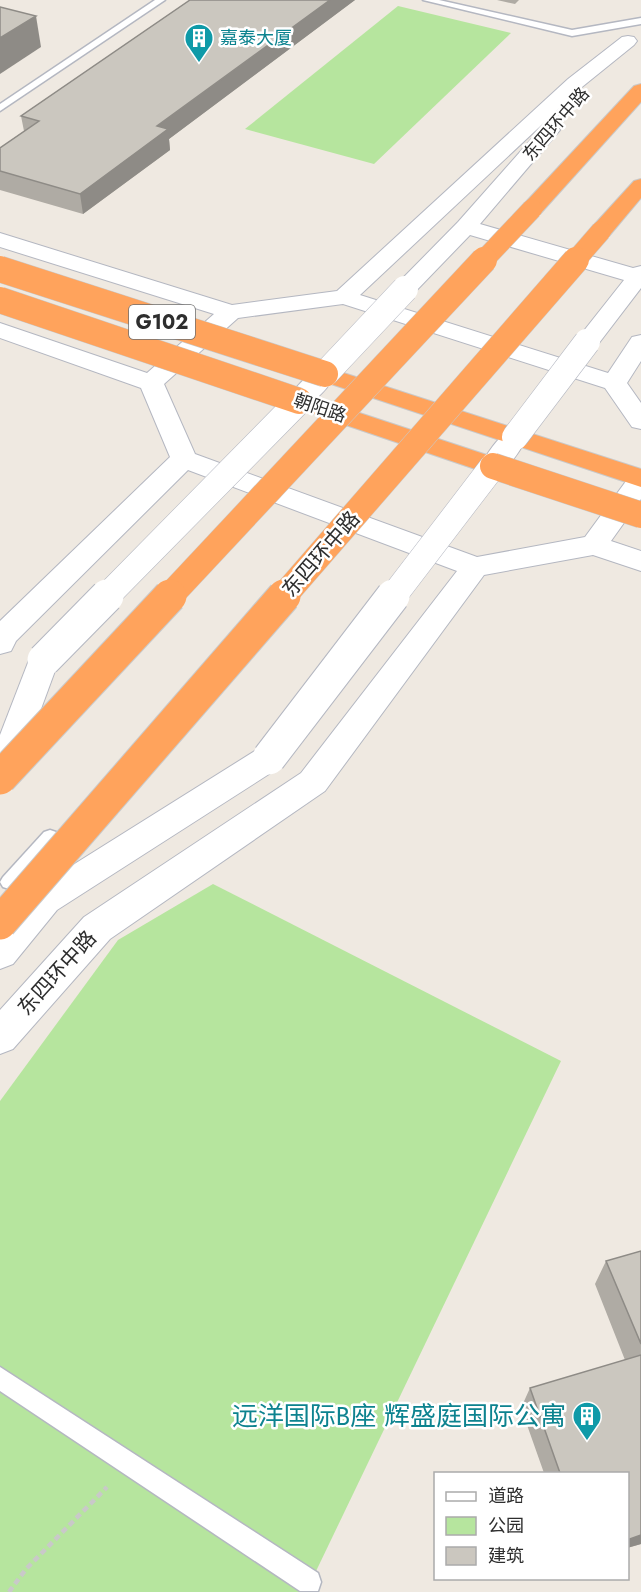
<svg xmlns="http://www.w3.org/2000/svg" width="641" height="1592" viewBox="0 0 641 1592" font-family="Jost,'Noto Sans SC',sans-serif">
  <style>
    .green { fill: #b6e59e }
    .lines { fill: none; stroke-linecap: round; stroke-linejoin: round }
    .lane-casing { stroke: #b4b7c1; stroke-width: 3 }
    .secondary-casing { stroke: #b4b7c1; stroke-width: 2 }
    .highway-casing { stroke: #c9c9c9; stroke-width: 2 }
    .path { stroke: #c9c9c9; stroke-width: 4.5; stroke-dasharray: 6 4; stroke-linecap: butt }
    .lane { fill: #fff; fill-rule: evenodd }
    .secondary { fill: #fff; fill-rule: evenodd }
    .highway { fill: #ffa35c; fill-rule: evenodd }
    .secondary-bridge-far1-casing { stroke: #b4b7c1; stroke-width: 27; stroke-linecap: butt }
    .secondary-bridge-casing { stroke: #b4b7c1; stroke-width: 35; stroke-linecap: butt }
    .highway-bridge-far2-casing { stroke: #c9c9c9; stroke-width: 21; stroke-linecap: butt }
    .highway-bridge-far1-casing { stroke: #c9c9c9; stroke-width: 27; stroke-linecap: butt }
    .highway-bridge-casing { stroke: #c9c9c9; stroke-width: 35; stroke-linecap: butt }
    .secondary-bridge-far1 { stroke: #fff; stroke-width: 26 }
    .secondary-bridge { stroke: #fff; stroke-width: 33 }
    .highway-bridge-far2 { stroke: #ffa35c; stroke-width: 20 }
    .highway-bridge-far1 { stroke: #ffa35c; stroke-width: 26 }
    .highway-bridge { stroke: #ffa35c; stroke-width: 33 }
    .wall { fill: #afaba4 }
    .shaded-wall { fill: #8e8b86 }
    .building { fill: #cbc7bf; stroke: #8e8b86; stroke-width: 1.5 }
    .labels { text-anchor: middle; stroke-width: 5; stroke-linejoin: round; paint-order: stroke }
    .far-culture-label { font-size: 18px; fill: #0d838f; stroke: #fff; text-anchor: start }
    .far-street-label { font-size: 18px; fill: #2e2e2e; stroke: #fff }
    .shield { fill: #fff; stroke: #6d6d6d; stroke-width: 1.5 }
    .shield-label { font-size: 20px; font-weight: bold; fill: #2e2e2e }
    .street-label { font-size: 21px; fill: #2e2e2e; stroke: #fff }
    .near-culture-label { font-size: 26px; fill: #0d838f; stroke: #fff; text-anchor: end }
  </style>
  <rect width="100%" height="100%" fill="#efe9e1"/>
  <!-- green -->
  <g class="green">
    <polygon points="398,6 511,33 374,164 245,129"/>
    <polygon points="213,884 561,1061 306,1592 0,1592 0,1101 118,940"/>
  </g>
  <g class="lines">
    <!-- lane casing -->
    <g class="lane-casing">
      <g id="lane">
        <polygon points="155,0 165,0 0,111 0,104"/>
        <polygon points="423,0 439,0 572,30 641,18 641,24 572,36"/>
        <polygon points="50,830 56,832 58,837 56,842 15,887 9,889 3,887 0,882 3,877 44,832"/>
        <polygon points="0,1367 318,1573 321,1582 318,1591 300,1591 0,1391"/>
      </g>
    </g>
    <!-- secondary casing -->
    <g class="secondary-casing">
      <g id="secondary">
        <polygon points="628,36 634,37 637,41 634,45 582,87 360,295 608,373 632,337 641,335 641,361 627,383 641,403 641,429 632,427 605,388 343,304 238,318 164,384 195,454 477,557 585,537 632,473 641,470 641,499 611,541 641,551 641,571 593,555 484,575 325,791 110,939 13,1049 0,1054 0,1010 84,917 301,773 457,571 188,470 16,641 11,651 0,654 0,621 170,457 141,388 0,338 0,323 147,373 214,314 0,247 0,233 232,305 337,291 568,79 622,37"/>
        <polygon points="550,124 557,126 560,130 480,224 633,268 641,266 641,288 596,347 587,349 578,347 575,342 624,280 470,235 413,294 405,296 397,294 393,289 397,284 458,222 543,126"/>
        <path d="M325,367l9,2 3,5c-11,16 -27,37 -47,32l-4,-5c9,-13 24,-31 39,-34z"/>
        <path d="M515,429l9,2 4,6c-11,17 -22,41 -44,35l-4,-6c8,-13 19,-33 35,-37z"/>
        <polygon points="44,649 55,652 59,660 16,777 12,786 0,790 0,735 29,660 33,652"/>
        <polygon points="269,746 280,749 285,758 280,767 57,910 13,964 0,969 0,927 33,890 258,749"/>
      </g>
    </g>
    <!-- highway casing -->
    <g class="highway-casing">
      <g id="highway">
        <polygon points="641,84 641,102 540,214 532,215 524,214 521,209 524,204 634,86"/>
        <polygon points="641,179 641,198 609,236 601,238 593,236 590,231 593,226 634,181"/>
        <polygon points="325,367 641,469 641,487 316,379 313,374 316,369"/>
        <polygon points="299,393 502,460 506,466 502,472 493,474 484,472 290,406 286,401 290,396"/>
      </g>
    </g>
    <!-- path -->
    <polyline class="path" points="9,1592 26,1569 107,1487"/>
    <!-- lane -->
    <use href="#lane" class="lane"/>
    <!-- secondary -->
    <use href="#secondary" class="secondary"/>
    <!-- highway -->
    <use href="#highway" class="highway"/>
    <!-- secondary-bridge-far1 casing -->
    <g class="secondary-bridge-far1-casing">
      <g id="secondary-bridge-far1">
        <polyline points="325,374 405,289"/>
        <polyline points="515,437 587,342"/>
        <polyline points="105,598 299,401"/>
        <polyline points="392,598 493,466"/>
      </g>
    </g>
    <!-- secondary-bridge casing -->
    <g class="secondary-bridge-casing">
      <g id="secondary-bridge">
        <polyline points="44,660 107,596"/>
        <polyline points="269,758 393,596"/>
      </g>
    </g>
    <!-- highway-bridge-far2 casing -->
    <g class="highway-bridge-far2-casing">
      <g id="highway-bridge-far2">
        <polyline points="483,261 532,209"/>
        <polyline points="575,261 601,231"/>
      </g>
    </g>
    <!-- highway-bridge-far1 casing -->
    <g class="highway-bridge-far1-casing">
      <g id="highway-bridge-far1">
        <polyline points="0,269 325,374"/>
        <polyline points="0,300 299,401"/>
        <polyline points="493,466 641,515"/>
        <polyline points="168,598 484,260"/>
        <polyline points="282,598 576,260"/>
      </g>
    </g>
    <!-- highway-bridge casing -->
    <g class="highway-bridge-casing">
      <g id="highway-bridge">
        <polyline points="0,778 170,596"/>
        <polyline points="0,923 284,596"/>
      </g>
    </g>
    <!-- secondary-bridge-far1 -->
    <use href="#secondary-bridge-far1" class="secondary-bridge-far1"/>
    <!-- secondary-bridge -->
    <use href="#secondary-bridge" class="secondary-bridge"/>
    <!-- highway-bridge-far2 -->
    <use href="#highway-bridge-far2" class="highway-bridge-far2"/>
    <!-- highway-bridge-far1 -->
    <use href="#highway-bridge-far1" class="highway-bridge-far1"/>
    <!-- highway-bridge -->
    <use href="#highway-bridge" class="highway-bridge"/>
  </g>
  <!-- wall -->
  <g class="wall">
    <polygon points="190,0 355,0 169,139 170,150 83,214 0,190 0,148 24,131 21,116"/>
    <polygon points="497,0 519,0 515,4"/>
    <polygon points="641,1251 641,1544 627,1548 627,1473 544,1473 521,1408 530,1388 625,1360 595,1284 606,1261"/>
  </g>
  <!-- shaded-wall -->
  <g class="shaded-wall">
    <polygon points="330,0 355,0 169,139 170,150 83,214 80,194 157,126"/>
    <polygon points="36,16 41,47 0,74 0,38"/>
    <polygon points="641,1535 641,1544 627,1548 627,1540"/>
  </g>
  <!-- building -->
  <g class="building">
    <polygon points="190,0 330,0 157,126 168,129 80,194 0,171 0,148 39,121 21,116"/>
    <polygon points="0,7 36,16 0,38"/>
    <polygon points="641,1251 641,1344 606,1261"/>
    <polygon points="641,1355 641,1535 627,1540 627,1473 560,1473 530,1388"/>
  </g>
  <!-- icons -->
  <defs>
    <g id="building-pin" transform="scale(1.5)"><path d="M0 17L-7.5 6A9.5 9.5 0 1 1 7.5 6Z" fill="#0f9aa8" stroke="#fff"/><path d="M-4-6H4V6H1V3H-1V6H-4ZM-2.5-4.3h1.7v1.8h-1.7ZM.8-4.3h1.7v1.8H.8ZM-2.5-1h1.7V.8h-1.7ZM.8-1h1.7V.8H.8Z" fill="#fff"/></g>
  </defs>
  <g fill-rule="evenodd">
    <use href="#building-pin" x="199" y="38"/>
    <use href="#building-pin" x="587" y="1416"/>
  </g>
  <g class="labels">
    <!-- far-culture labels -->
    <g class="far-culture-label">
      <text x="220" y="44">嘉泰大厦</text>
    </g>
    <!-- far-street labels -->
    <g class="far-street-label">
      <text transform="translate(556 124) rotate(-49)" y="6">东四环中路</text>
      <text transform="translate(320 408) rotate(19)" y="6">朝阳路</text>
    </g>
    <!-- shield labels -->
    <rect class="shield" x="129" y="305" width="66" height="34" rx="4.5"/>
    <g class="shield-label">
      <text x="162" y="329">G102</text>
    </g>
    <!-- street labels -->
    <g class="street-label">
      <text transform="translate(321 554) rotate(-49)" y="7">东四环中路</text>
      <text transform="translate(57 973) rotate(-48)" y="7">东四环中路</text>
    </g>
    <!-- near-culture labels -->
    <g class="near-culture-label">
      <text x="566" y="1425">远洋国际B座 辉盛庭国际公寓</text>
    </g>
  </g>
  <!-- legend -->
  <rect x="434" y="1472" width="195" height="108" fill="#ffffff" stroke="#ababab" stroke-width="1.5"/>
  <rect x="446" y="1492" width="30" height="9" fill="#ffffff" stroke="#ababab" stroke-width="1.5"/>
  <text x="488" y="1502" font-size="18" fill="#2e2e2e">道路</text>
  <rect x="446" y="1517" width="30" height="18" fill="#b6e59e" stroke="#ababab" stroke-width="1.5"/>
  <text x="488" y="1532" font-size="18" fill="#2e2e2e">公园</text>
  <rect x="446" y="1547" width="30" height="18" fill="#cbc7bf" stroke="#ababab" stroke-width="1.5"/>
  <text x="488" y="1562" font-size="18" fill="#2e2e2e">建筑</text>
</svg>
